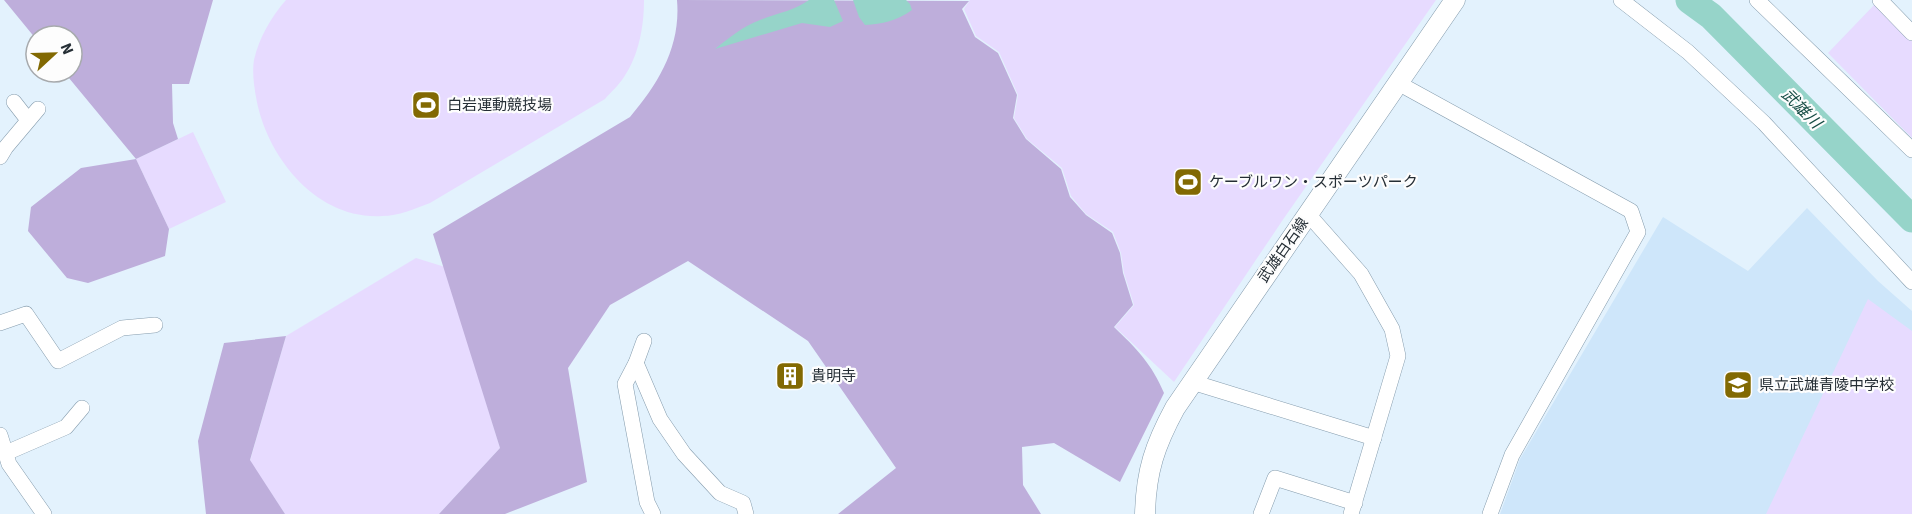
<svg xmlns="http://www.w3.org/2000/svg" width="1912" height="514" viewBox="0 0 1912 514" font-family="'Source Sans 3','Noto Sans JP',sans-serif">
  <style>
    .built { fill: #cee6fa }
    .green { fill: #e7dbff }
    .forest { fill: #beaedb }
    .water { fill: #96d4c9 }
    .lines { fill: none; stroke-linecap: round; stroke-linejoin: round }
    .river { stroke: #96d4c9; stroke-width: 27 }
    .minor-casing { stroke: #859cad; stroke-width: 16 }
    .major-casing { stroke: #859cad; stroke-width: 21 }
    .minor { stroke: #fff; stroke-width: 15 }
    .major { stroke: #fff; stroke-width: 20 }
    .labels { text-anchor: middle; stroke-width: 4.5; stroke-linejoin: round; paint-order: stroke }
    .poi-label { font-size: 15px; fill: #252e35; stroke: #fdfdfd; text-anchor: start }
    .street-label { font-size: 15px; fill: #252e35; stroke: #fdfdfd }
    .water-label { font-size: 16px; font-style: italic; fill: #174d45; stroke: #fdfdfd }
  </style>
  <rect width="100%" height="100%" fill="#e3f2fd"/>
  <!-- built -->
  <polygon class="built" points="1807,208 1878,281 1912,311 1912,514 1500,514 1520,459 1663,217 1748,271"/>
  <!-- green -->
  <g class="green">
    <path d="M286,0h358c0,26 -5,55 -20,77 -5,8 -13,15 -19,22l-175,104c-16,6 -31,13 -48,13 -66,4 -116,-60 -126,-119 -2,-11 -4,-26 -2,-37 5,-22 17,-43 32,-60z"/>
    <polygon points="970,0 1436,0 1282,221 1174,382 1115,327 1134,305 1124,273 1121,253 1113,232 1086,214 1071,196 1062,168 1027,139 1014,118 1018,95 999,52 976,36 964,9"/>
    <polygon points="1876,3 1912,41 1912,138 1828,53"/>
    <polygon points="193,132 226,202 169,229 136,159"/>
    <polygon points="416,258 445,267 500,448 439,514 285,514 250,461 286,336"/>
    <polygon points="1868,299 1912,331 1912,514 1766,514"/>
  </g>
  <!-- forest -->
  <g class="forest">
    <polygon points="4,0 213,0 189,84 172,84 173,123 178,139 136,159 169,229 165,256 88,283 67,278 28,231 31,207 81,168 136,159 64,72 72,72 72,36 36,36 36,39"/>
    <path d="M677,0l292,1 -7,8 13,28 23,16 19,42 -4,23 13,21 35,30 9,28 16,18 26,18 8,20 3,20 10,32 -19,22c22,21 38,37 50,66l-44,89 -66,-39 -32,4 1,38 18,29h-203l58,-46 -88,-127 -120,-80 -78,44 -42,63 19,114 -82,32h-66l61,-66 -67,-214 197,-117c29,-34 51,-71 47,-117z"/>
    <polygon points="286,336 250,460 285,514 206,514 198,441 224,343"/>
  </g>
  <!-- water -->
  <g class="water">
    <path d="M809,0h25l9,21 -13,6 -28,-4 -87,26c15,-12 27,-22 45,-29 17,-7 34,-9 49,-20z"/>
    <path d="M906,0l4,4 2,6c-15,11 -30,14 -47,15l-6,-8 -6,-17z"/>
  </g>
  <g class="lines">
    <!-- river -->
    <polyline class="river" points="1689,0 1711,16 1912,219"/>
    <!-- minor casing -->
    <g class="minor-casing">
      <g id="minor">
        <polyline points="1621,0 1688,52 1764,123 1912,282"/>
        <polyline points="1757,0 1912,150"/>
        <polyline points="1880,0 1912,33"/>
        <polyline points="1398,83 1631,211 1638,232 1512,455 1490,514"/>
        <polyline points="14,102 28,120"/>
        <polyline points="0,157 6,147 38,109"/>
        <polyline points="1308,214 1361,274 1392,329 1398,356 1351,514"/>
        <polyline points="0,323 26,314 58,361 122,328 155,325"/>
        <polyline points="644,341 636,363 625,384 647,502 653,514"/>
        <polyline points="636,363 660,419 684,454 720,493 743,503 746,514"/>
        <polyline points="1192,382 1374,438"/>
        <polyline points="0,435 9,464 44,514"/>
        <polyline points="6,453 66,427 82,408"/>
        <polyline points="1261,514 1275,478 1355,503"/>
      </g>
    </g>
    <!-- major casing -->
    <g class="major-casing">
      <path id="major" d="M1145,514c1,-43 10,-69 30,-106l280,-408"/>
    </g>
    <!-- minor -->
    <use href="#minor" class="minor"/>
    <!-- major -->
    <use href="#major" class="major"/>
  </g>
  <!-- icons -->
  <defs>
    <g id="stadium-square" transform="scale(1.5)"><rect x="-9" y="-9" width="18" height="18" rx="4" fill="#826902" stroke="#fdfdfd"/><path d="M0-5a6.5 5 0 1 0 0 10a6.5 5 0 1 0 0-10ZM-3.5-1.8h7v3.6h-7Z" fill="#fff"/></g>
    <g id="building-square" transform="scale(1.5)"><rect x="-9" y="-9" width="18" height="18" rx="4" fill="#826902" stroke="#fdfdfd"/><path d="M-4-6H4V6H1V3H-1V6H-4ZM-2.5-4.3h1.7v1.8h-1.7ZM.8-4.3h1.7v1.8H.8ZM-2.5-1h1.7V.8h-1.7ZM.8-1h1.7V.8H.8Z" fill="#fff"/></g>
    <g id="school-square" transform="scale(1.5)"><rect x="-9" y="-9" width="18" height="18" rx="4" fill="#826902" stroke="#fdfdfd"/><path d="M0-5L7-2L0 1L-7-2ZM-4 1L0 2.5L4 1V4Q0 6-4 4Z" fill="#fff"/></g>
  </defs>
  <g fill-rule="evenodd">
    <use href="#stadium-square" x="426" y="105"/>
    <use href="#stadium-square" x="1188" y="182"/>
    <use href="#building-square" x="790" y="376"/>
    <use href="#school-square" x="1738" y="385"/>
  </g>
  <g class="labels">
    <!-- poi labels -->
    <g class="poi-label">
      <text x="447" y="110">白岩運動競技場</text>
      <text x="1209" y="187">ケーブルワン・スポーツパーク</text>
      <text x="811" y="381">貴明寺</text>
      <text x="1759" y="390">県立武雄青陵中学校</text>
    </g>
    <!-- street labels -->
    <g class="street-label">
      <text transform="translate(1283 250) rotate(-55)" y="5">武雄白石線</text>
    </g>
    <!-- water labels -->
    <g class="water-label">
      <text transform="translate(1802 108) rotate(45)" y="6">武雄川</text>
    </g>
  </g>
  <!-- north arrow -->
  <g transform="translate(54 54) rotate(68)"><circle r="28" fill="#fdfdfd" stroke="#a7aaad" stroke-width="1.5"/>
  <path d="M0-4.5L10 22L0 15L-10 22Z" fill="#826902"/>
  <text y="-9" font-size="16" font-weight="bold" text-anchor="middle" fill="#252e35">N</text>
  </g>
</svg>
